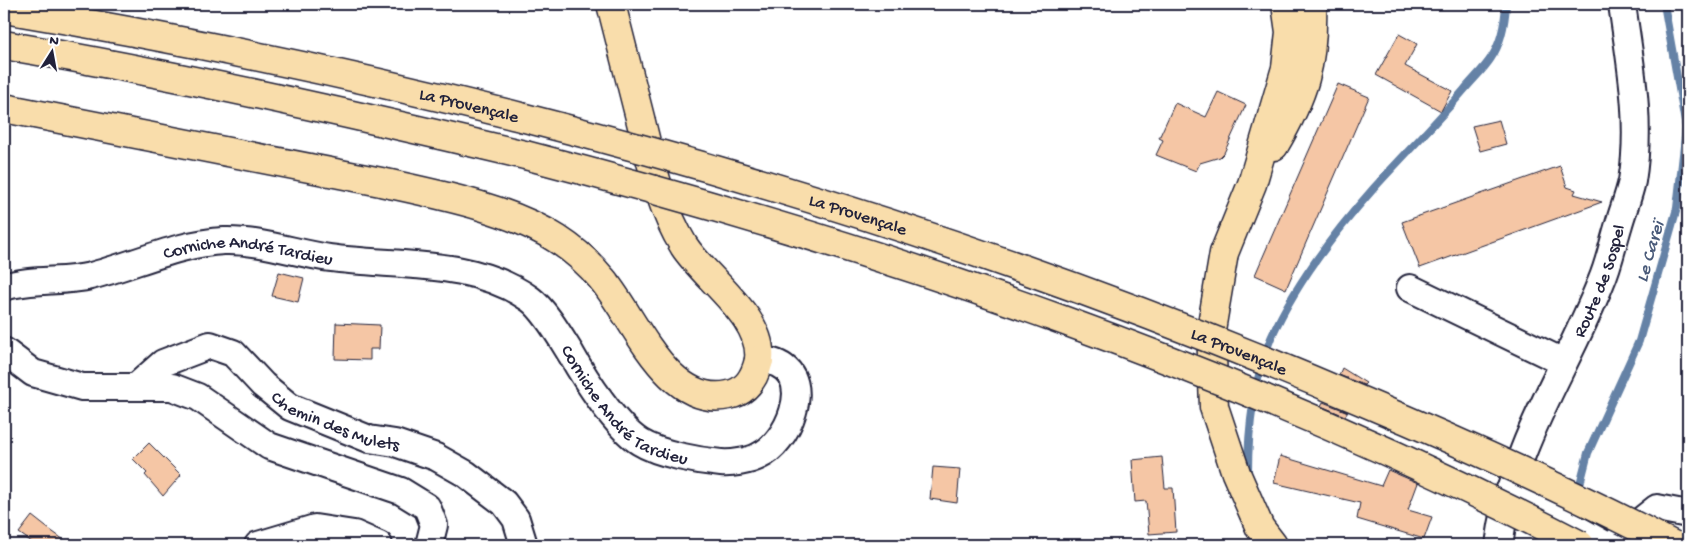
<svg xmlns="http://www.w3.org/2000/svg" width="1692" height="549" viewBox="0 0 1692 549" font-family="'Gochi Hand',sans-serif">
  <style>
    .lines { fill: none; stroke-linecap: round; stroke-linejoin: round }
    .stream { stroke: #6582a6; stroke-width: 8 }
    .building { fill: #f5c6a5; stroke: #22223b }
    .minor-casing { stroke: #22223b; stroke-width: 30 }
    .major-casing { stroke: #22223b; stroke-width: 31 }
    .highway-casing { stroke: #22223b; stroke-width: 31 }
    .minor { stroke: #fff; stroke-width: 26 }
    .major { stroke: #f9ddab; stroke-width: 28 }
    .highway { stroke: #f9ddab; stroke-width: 28 }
    .highway-bridge-casing { stroke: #22223b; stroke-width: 31; stroke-linecap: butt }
    .highway-bridge { stroke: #f9ddab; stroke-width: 28 }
    .labels { text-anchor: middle; stroke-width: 4; stroke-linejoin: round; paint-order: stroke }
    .street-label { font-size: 18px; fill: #22223b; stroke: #fff }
    .water-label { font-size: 19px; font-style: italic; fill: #495a79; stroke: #fff }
  </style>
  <rect width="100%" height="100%" fill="#fff"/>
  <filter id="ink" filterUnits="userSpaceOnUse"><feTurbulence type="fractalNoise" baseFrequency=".02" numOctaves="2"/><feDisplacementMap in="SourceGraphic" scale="10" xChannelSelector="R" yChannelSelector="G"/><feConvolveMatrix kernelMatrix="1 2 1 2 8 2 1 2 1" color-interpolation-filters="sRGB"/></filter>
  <g filter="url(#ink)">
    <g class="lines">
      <!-- stream -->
      <g class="stream">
        <path d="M1248,472c0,-43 6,-94 23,-134 24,-54 64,-106 103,-150 30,-33 61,-64 90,-98 9,-11 20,-21 27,-32 11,-16 14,-36 15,-54"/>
        <polyline points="1578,492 1588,453 1639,341 1677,208 1686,128 1664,4"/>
      </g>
    </g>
    <!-- building -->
    <g class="building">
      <polygon points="1399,34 1417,44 1405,66 1452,91 1441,111 1376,75"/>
      <polygon points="1338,84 1369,97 1286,289 1255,275"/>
      <polygon points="1218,92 1246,105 1224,153 1220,157 1200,163 1196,171 1156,155 1163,140 1159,138 1175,103 1206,117"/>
      <polygon points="1499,120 1506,144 1480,151 1472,126"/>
      <polygon points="1560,166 1567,187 1576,190 1574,194 1602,202 1420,268 1402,222"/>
      <polygon points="279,272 304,278 298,302 272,296"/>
      <polygon points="336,323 380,325 379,349 370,349 370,360 335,359"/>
      <polygon points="1342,368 1366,383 1364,385 1339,375"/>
      <polygon points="1323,402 1348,412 1345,416 1321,406"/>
      <polygon points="149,443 181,475 163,496 145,475 147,473 133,459"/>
      <polygon points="1280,456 1381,486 1388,470 1418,483 1408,510 1432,517 1424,539 1357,519 1360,503 1274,483"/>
      <polygon points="1162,457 1165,488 1173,488 1176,532 1149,534 1146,501 1135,502 1132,460"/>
      <polygon points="933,467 960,469 957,503 930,499"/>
      <polygon points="32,516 46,527 71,545 36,545 19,533"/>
    </g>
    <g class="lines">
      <!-- minor casing -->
      <g class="minor-casing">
        <g id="minor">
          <path id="s1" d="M4,287c28,-9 59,-4 87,-11 43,-11 88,-33 133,-35 36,-1 71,12 106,17 66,9 142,0 200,41 15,11 31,39 41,55 14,25 45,73 69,88 19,12 59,19 81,21 10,1 29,-2 38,-7 28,-12 56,-75 19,-92 -5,-3 -13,-3 -19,-4"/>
          <polyline points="1410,288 1563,362"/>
          <polyline points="4,351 33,373 82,387 172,387 198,397 269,446 401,491 427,507 434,525 429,545"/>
          <path id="s2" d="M137,386l26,-23 47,-18 23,8 30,32 27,22 79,32 26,4 41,14 30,17 38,29 12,16 8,26"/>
          <polyline points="1509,491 1606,545"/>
          <polyline points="258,545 315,528 354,534 379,545"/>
          <path id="s3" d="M1499,545c13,-102 66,-172 102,-263 8,-18 12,-39 18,-58 4,-14 10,-29 13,-43 10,-59 -2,-119 -10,-177"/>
          <polyline points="1614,545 1623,535 1657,508 1688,514"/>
        </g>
      </g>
      <!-- major casing -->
      <g class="major-casing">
        <g id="major">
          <path d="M611,4c10,38 19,76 29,114 11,44 20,89 44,128 22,34 80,71 75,114"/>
          <path d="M1274,146c30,-51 40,-82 38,-142"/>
          <polyline points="1273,545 1260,528 1236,473 1214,407 1211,330 1224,253 1252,184 1286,68 1290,32 1286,4"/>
        </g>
      </g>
      <!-- highway casing -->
      <g class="highway-casing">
        <g id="highway">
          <path id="s4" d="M4,9c174,29 346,65 517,108"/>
          <path d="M4,45c175,30 348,69 521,110"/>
          <path d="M4,108l377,74c54,12 129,26 176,57 17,11 32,24 45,40 32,37 65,130 127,116 18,-4 26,-18 30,-35"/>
        </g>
      </g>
      <!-- minor -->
      <use href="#minor" class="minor"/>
      <!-- major -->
      <use href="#major" class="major"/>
      <!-- highway -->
      <use href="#highway" class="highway"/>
      <!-- highway-bridge casing -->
      <g class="highway-bridge-casing">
        <g id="highway-bridge">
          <path id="s5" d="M521,117c288,73 570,168 843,285 105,44 208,91 309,143"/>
          <path d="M525,155c363,94 721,217 1055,390"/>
        </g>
      </g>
      <!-- highway-bridge -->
      <use href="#highway-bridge" class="highway-bridge"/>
    </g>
  </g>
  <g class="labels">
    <!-- street labels -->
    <g class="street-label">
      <text dy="6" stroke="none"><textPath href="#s4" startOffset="475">La Provençale</textPath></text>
      <text dy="6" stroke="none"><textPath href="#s5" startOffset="351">La Provençale</textPath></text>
      <text dy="6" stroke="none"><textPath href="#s1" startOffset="250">Corniche André Tardieu</textPath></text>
      <text dy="6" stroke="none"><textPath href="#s3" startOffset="284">Route de Sospel</textPath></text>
      <text dy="6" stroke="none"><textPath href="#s5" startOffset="756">La Provençale</textPath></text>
      <text dy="6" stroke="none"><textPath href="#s1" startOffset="686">Corniche André Tardieu</textPath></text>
      <text dy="6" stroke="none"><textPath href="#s2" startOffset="236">Chemin des Mulets</textPath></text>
    </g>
    <!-- water labels -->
    <g class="water-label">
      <text transform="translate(1648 251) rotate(-74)" y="7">Le Careï</text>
    </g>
  </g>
  <!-- margin -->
  <rect width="1692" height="549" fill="none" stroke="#fff" stroke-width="20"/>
  <rect x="10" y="10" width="1672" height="529" fill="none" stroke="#22223b" stroke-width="2" filter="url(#ink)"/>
  <!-- north arrow -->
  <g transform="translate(52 52) rotate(11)" stroke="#ffffff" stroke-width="4" paint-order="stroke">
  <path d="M0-4L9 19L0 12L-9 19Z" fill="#22223b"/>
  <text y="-8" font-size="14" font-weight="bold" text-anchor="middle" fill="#22223b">N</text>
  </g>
</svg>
